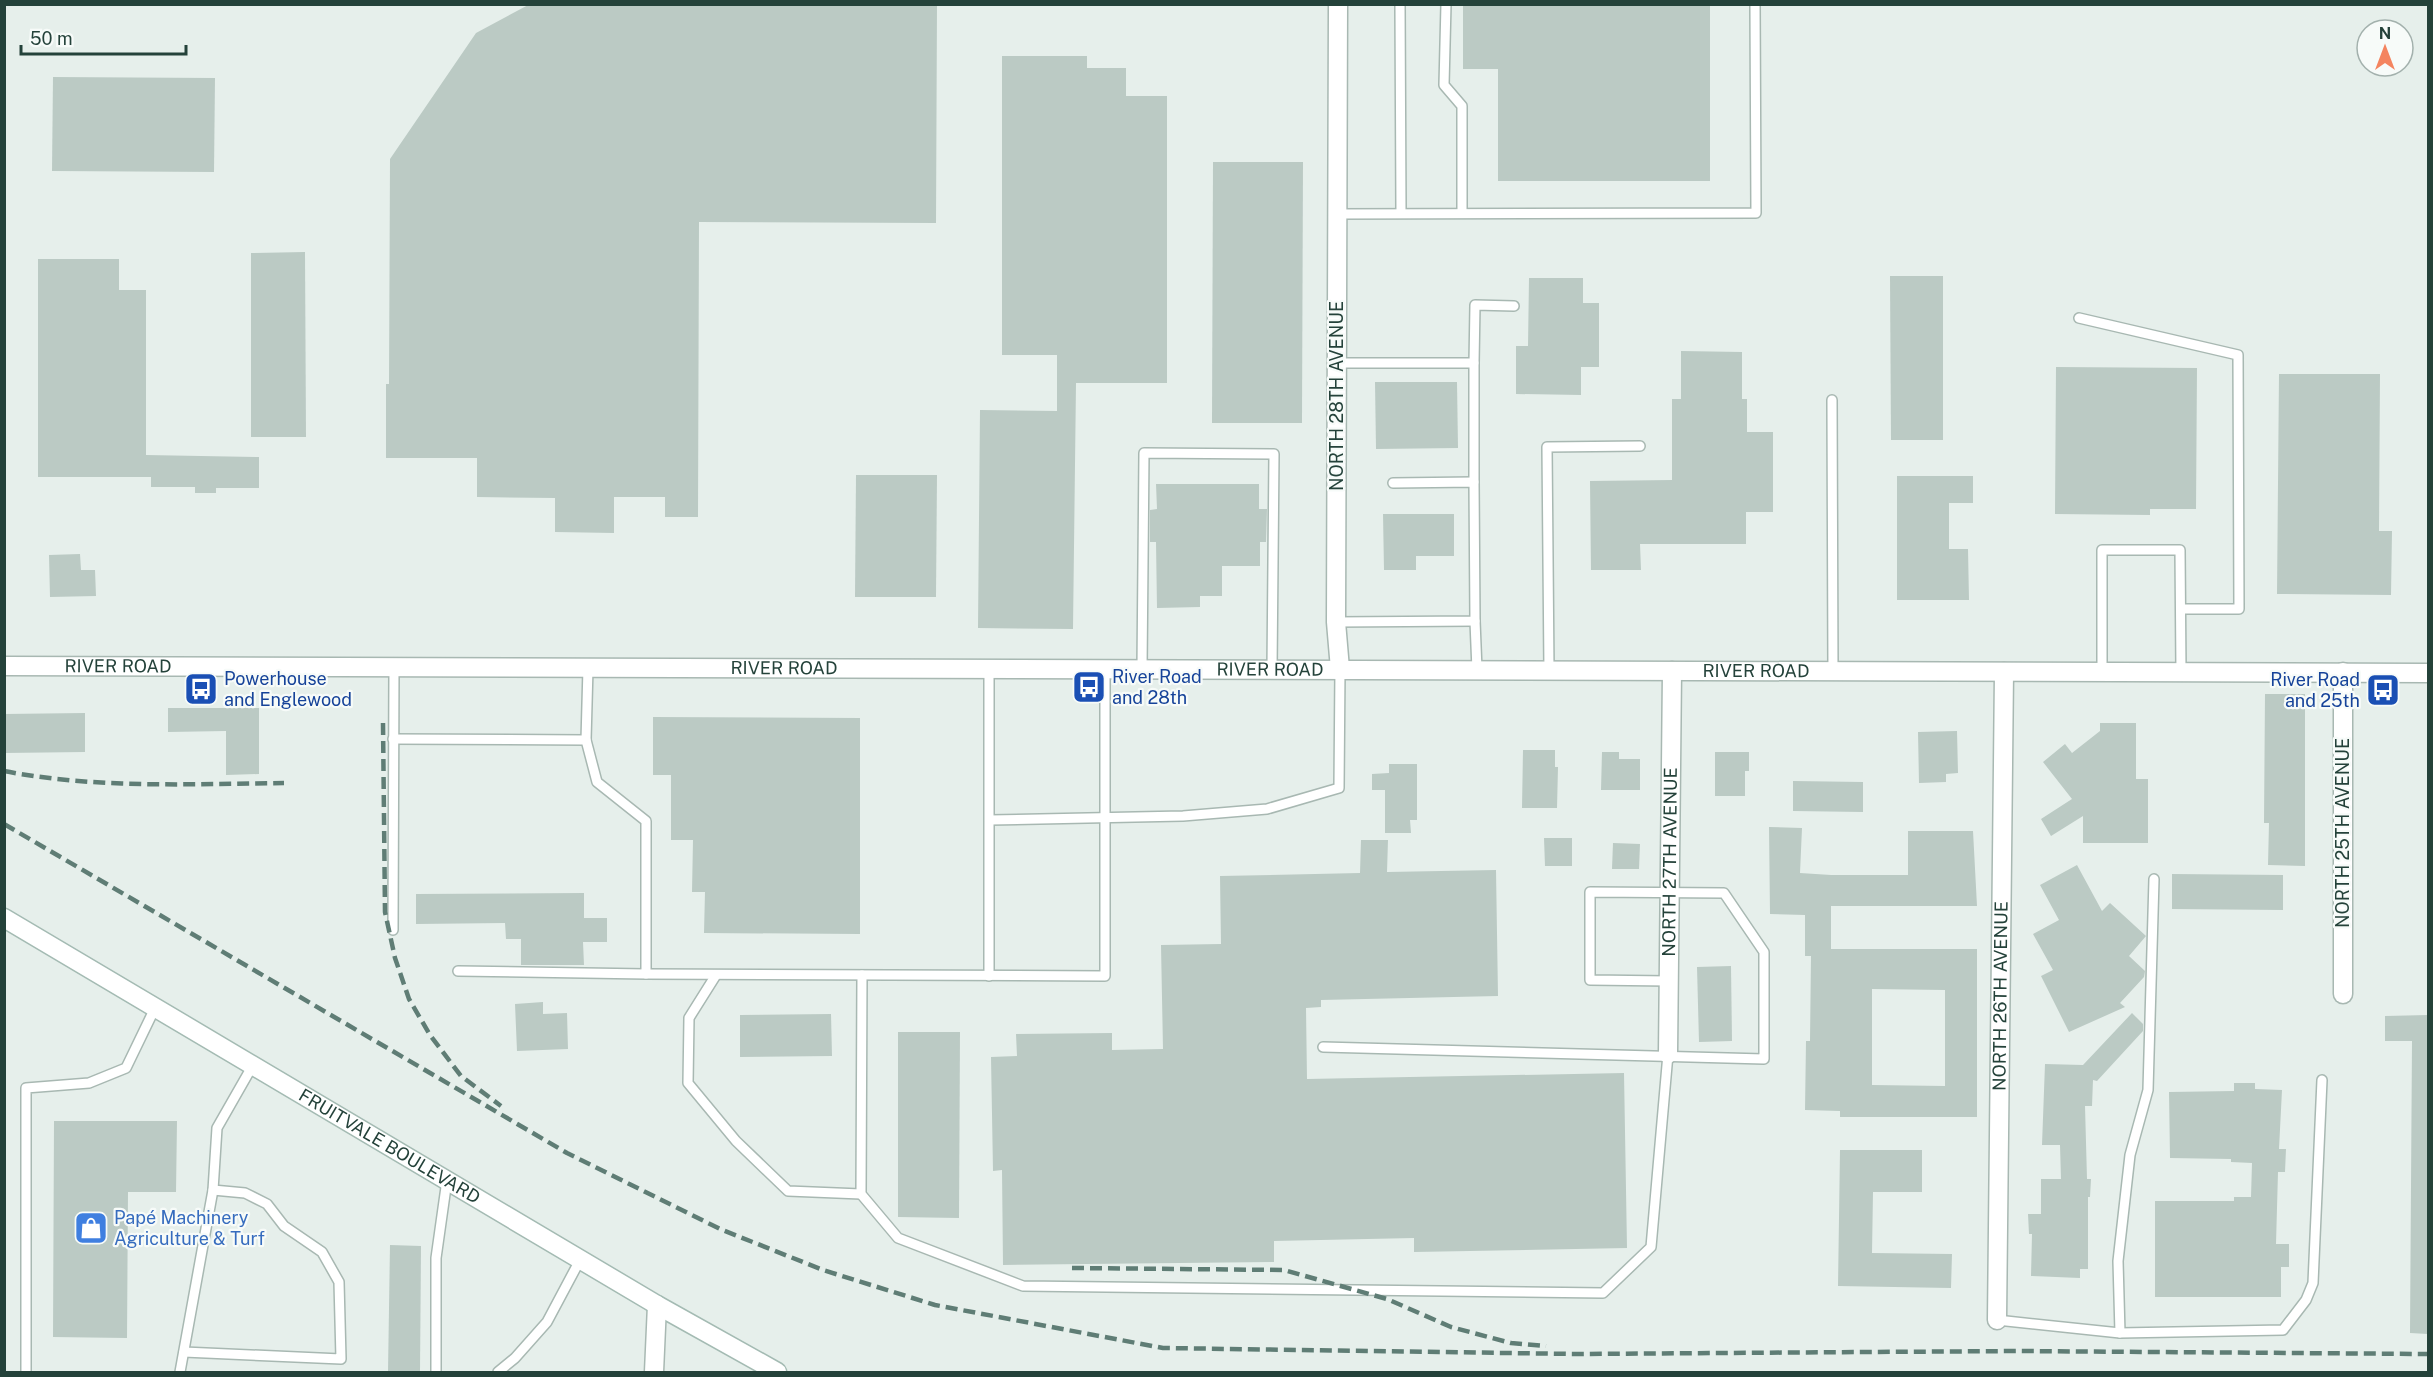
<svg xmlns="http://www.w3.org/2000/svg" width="2433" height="1377" viewBox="0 0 2433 1377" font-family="'Public Sans',sans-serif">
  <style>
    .building { fill: #bbcac4; fill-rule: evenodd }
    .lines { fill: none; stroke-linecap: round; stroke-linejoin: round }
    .service-casing { stroke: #a8b8b2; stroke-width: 12 }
    .minor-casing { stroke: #a8b8b2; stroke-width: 21 }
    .tertiary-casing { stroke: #a8b8b2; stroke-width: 21 }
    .secondary-casing { stroke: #a4bbb3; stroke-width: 21 }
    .service { stroke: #fff; stroke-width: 9 }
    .minor { stroke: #fff; stroke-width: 18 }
    .tertiary { stroke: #fff; stroke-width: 18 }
    .secondary { stroke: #fff; stroke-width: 18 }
    .rail { stroke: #5f7d75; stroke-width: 4.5; stroke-dasharray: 12 6; stroke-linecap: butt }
    .labels { text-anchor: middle; stroke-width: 4.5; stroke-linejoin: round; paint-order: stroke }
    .street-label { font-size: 18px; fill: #24423a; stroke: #f7fbf9 }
    .transit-label { font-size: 18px; fill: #164399; stroke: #f7fbf9; text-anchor: start }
    .shop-label { font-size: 18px; fill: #366cbe; stroke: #f7fbf9; text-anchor: start }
  </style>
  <rect width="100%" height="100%" fill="#e6efeb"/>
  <!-- building -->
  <g class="building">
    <polygon points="530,4 937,4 936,223 699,222 698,517 665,517 665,497 614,497 614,533 555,532 555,498 477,497 477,458 386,458 386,384 389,384 390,159 476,33"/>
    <polygon points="1463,4 1710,4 1710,181 1498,181 1498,69 1463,69"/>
    <polygon points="1002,56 1087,56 1087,68 1126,68 1126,96 1167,96 1167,383 1076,383 1073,629 978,628 980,410 1057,411 1057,355 1002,355"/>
    <polygon points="53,77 215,78 214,172 52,171"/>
    <polygon points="1213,162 1303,162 1302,423 1212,423"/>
    <polygon points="305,252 306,437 251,437 251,253"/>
    <polygon points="38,259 119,259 119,290 146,290 146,455 259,457 259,488 216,488 216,493 195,493 195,487 151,487 151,477 38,477"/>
    <polygon points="1890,276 1943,276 1943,440 1891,440"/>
    <polygon points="1529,278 1583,278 1583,303 1599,303 1599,367 1581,367 1581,395 1516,394 1516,346 1528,346"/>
    <polygon points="1681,351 1742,352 1742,399 1747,399 1747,432 1773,432 1773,512 1746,512 1746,544 1640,544 1641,570 1591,570 1590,481 1672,480 1672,399 1681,399"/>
    <polygon points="2056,367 2197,368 2196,509 2150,509 2150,515 2055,514"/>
    <polygon points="2279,374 2380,374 2379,531 2392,531 2391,595 2277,594"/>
    <polygon points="1375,382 1457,382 1458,448 1376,449"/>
    <polygon points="856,475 937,475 936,597 855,597"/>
    <polygon points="1897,476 1973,476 1973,503 1949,503 1949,549 1968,549 1969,600 1897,600"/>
    <polygon points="1156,484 1259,484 1259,509 1267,509 1266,542 1260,542 1260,566 1222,566 1222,596 1200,596 1200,607 1157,608 1156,542 1150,542 1150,510 1157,509"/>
    <polygon points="1383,514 1454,514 1454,556 1416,556 1416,570 1384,570"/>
    <polygon points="80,554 81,570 95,570 96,596 50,597 49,555"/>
    <polygon points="2265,694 2305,694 2305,866 2268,865 2269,823 2264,823"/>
    <polygon points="168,708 259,708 259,774 226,775 226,731 168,732"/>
    <polygon points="85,713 85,752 4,753 4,714"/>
    <polygon points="653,717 860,718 860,934 704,933 705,892 692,892 693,840 671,840 671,775 653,775"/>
    <polygon points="2100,723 2136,723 2136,779 2148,779 2148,843 2083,843 2083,816 2051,836 2041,819 2072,799 2043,762 2065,744 2072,753 2100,731"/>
    <polygon points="1957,731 1958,773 1946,774 1946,782 1919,783 1918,732"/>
    <polygon points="1523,750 1555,750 1555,767 1558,767 1557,808 1522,808"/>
    <polygon points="1602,752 1619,752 1619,759 1640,759 1640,790 1601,790"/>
    <polygon points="1715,752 1749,752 1749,771 1745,771 1745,796 1715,796"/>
    <polygon points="1389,764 1417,764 1417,820 1410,820 1411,833 1385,833 1385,790 1372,790 1372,774 1389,773"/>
    <polygon points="1793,781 1863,782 1863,812 1793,811"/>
    <path d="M1769,827l33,1 -2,45 31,2h77v-44h65l4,75h-146v43h146v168h-137v-6l-35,-1 1,-69h4l1,-85h-6v-41l-35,-1zM1872,989l73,1v96l-73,-1z"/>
    <polygon points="1544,838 1572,838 1572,866 1545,866"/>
    <polygon points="1361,840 1388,840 1387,872 1496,870 1498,996 1321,1000 1321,1007 1306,1008 1307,1079 1624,1073 1627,1248 1414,1252 1414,1238 1274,1241 1274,1262 1003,1265 1002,1170 993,1171 991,1057 1017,1056 1016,1034 1112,1033 1112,1050 1163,1049 1161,945 1221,944 1220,876 1360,873"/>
    <polygon points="1613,843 1640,844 1639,869 1612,869"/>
    <polygon points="2077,865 2102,911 2110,903 2146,936 2129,956 2145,971 2144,977 2120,1003 2125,1007 2069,1032 2041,976 2053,970 2033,934 2059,920 2040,885"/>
    <polygon points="2172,874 2283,875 2283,910 2172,909"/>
    <polygon points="584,893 584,918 607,918 607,942 583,942 584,965 521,965 521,939 506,939 505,923 416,924 416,894"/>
    <polygon points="1731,966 1732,1041 1699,1042 1697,967"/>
    <polygon points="543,1002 543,1014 567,1013 568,1049 517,1051 515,1004"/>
    <polygon points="2132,1013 2143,1024 2143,1031 2097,1081 2093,1080 2092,1106 2085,1106 2087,1179 2091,1179 2090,1197 2088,1197 2088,1269 2080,1269 2080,1278 2031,1276 2032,1234 2029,1234 2028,1214 2041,1214 2041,1179 2061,1179 2060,1145 2042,1145 2045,1064 2083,1065"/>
    <polygon points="831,1014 832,1056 740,1057 740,1015"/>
    <polygon points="2428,1015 2428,1334 2410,1333 2412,1041 2385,1041 2385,1016"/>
    <polygon points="898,1032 960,1032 959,1218 898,1217"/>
    <polygon points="2234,1083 2255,1083 2255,1089 2282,1090 2279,1149 2286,1149 2285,1172 2278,1172 2276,1244 2289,1244 2289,1267 2281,1267 2281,1297 2155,1297 2155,1201 2234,1201 2234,1197 2251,1197 2252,1163 2231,1162 2231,1159 2170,1158 2169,1092 2234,1091"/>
    <polygon points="54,1121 177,1121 176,1192 128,1192 127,1338 53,1337"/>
    <polygon points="1840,1150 1922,1150 1922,1192 1873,1192 1872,1253 1952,1254 1951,1288 1838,1286"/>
    <polygon points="390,1245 421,1246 420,1372 388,1372"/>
  </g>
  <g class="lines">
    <!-- service casing -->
    <g class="service-casing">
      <g id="service">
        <polyline points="1400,4 1401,213"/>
        <polyline points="1446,4 1444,85 1462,106 1462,213"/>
        <polyline points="1337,214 1756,213 1755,4"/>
        <polyline points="2079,318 2238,355 2239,609 2181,609"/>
        <polyline points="1337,363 1474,363 1474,482"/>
        <polyline points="1474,363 1475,305 1514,306"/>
        <polyline points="1832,400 1833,672"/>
        <polyline points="1475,621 1477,670"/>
        <polyline points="1336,622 1475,621 1474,482 1393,483"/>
        <polyline points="989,668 989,976"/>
        <polyline points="1142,669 1144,453 1274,454 1272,669"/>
        <polyline points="1549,670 1547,447 1640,446"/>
        <polyline points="2102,672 2102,550 2180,550 2181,672"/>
        <polyline points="393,739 586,740 597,782 646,821 646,974 458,971"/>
        <polyline points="586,740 588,668"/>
        <polyline points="990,820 1183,816 1267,809 1339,788 1340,669"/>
        <polyline points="393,930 394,667"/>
        <polyline points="646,974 1105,976 1105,669"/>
        <polyline points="716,975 689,1018 688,1083 736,1141 788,1191 861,1194"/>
        <polyline points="862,975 861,1194 898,1238 1023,1286 1603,1293 1651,1247 1668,1054"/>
        <polyline points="1323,1047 1764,1059 1764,952 1724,893 1590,892 1590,980 1669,981"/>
        <polyline points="1997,1320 2120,1333 2283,1330 2306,1300 2313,1283 2322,1080"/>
        <polyline points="2120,1333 2118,1261 2130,1155 2148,1090 2154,879"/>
        <polyline points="184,1352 341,1359 339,1282 322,1252 284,1226 267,1204 245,1193 213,1190"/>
        <polyline points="26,1372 26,1088 89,1083 126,1068 155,1008"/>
        <polyline points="180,1372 213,1190 217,1128 253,1065"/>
        <polyline points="436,1372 436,1258 447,1180"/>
        <polyline points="498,1372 515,1358 547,1322 580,1260"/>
      </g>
    </g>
    <!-- minor casing -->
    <g class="minor-casing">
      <g id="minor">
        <polyline points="1338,4 1336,622 1340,669"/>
        <polyline points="2343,994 2343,672"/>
        <path id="s1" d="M1668,1054l4,-383"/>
        <path id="s2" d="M1997,1320l7,-648"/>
        <polyline points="654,1372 657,1305"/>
      </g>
    </g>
    <!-- tertiary casing -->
    <g class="tertiary-casing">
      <g id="tertiary">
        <path id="s3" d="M4,666l2424,7"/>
      </g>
    </g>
    <!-- secondary casing -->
    <g class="secondary-casing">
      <g id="secondary">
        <path id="s4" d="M4,918l653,387 120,67"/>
      </g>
    </g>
    <!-- service -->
    <use href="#service" class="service"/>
    <!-- minor -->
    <use href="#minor" class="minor"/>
    <!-- tertiary -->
    <use href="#tertiary" class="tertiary"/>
    <!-- secondary -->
    <use href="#secondary" class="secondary"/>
    <!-- rail -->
    <g class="rail">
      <polyline points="383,723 385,912 395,958 409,999 430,1035 461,1076 501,1106"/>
      <path d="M4,771c93,18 186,13 280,12"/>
      <polyline points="4,824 567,1153 720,1229 823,1270 935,1305 1163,1348 1577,1354 2018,1351 2428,1354"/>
      <polyline points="1072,1268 1284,1270 1387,1299 1451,1327 1511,1343 1546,1346"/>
    </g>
  </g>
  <!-- icons -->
  <defs>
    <g id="bus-square" transform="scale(1.725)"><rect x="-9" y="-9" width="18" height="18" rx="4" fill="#1a4fb4" stroke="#f7fbf9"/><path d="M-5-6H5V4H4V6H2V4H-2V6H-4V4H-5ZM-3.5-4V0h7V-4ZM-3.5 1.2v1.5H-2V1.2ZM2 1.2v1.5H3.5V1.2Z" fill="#fff"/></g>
    <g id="shop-square" transform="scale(1.725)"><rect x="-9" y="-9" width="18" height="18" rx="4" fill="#3f7fe0" stroke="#f7fbf9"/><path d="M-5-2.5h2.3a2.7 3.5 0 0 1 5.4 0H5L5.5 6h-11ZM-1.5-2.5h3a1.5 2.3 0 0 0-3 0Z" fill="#fff"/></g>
  </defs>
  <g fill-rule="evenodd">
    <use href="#bus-square" x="1089" y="687"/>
    <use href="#bus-square" x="201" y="689"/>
    <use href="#bus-square" x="2383" y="690"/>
    <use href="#shop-square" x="91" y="1228"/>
  </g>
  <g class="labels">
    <!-- street labels -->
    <g class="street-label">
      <text transform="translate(1337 396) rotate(-90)" y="6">NORTH 28TH AVENUE</text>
      <text dy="6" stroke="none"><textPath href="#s3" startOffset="114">RIVER ROAD</textPath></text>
      <text dy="6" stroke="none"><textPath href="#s3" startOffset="780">RIVER ROAD</textPath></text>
      <text dy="6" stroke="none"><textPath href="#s3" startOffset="1266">RIVER ROAD</textPath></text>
      <text dy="6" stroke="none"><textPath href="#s3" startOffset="1752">RIVER ROAD</textPath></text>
      <text transform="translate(2343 833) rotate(-90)" y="6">NORTH 25TH AVENUE</text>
      <text dy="6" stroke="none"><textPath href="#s1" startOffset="192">NORTH 27TH AVENUE</textPath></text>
      <text dy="6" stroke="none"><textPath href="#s2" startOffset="324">NORTH 26TH AVENUE</textPath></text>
      <text dy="6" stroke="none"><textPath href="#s4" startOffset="448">FRUITVALE BOULEVARD</textPath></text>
    </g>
    <!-- transit labels -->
    <g class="transit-label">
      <text x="1112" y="683">River Road<tspan x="1112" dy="21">and 28th</tspan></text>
      <text x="224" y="685">Powerhouse<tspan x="224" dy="21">and Englewood</tspan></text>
      <text x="2360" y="686" text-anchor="end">River Road<tspan x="2360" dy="21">and 25th</tspan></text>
    </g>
    <!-- shop labels -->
    <g class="shop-label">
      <text x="114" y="1224">Papé Machinery<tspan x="114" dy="21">Agriculture &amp; Turf</tspan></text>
    </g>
  </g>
  <!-- border -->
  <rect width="2433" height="1377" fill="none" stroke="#24423a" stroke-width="12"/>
  <!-- north arrow -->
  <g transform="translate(2385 48)"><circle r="28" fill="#f7fbf9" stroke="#a3b1ad" stroke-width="1.5"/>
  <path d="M0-4.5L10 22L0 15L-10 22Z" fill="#f4845f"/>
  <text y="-9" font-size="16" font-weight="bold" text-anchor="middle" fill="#24423a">N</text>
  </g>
  <!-- scale -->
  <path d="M21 45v9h165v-9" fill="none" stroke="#24423a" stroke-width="3"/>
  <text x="30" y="45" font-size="18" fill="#24423a" stroke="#f7fbf9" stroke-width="4.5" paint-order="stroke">50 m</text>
</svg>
